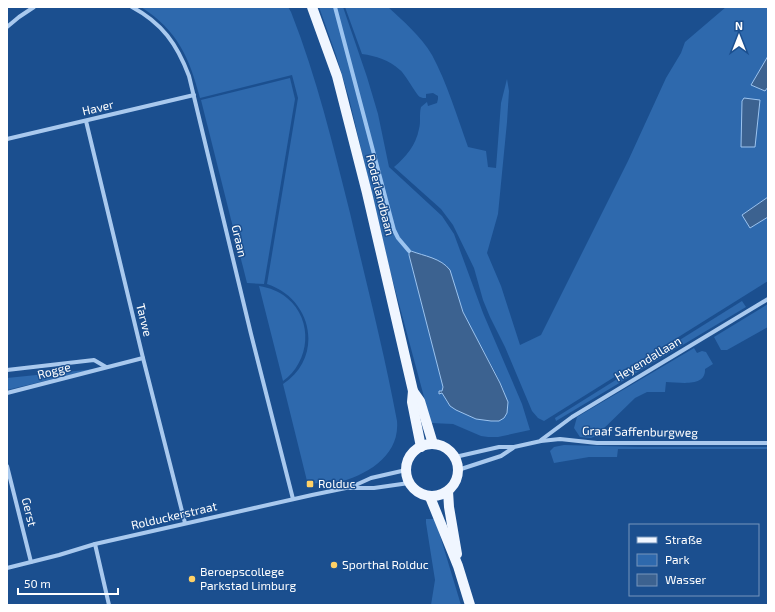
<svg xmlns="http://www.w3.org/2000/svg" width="775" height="612" viewBox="0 0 775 612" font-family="'Exo 2',sans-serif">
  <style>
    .green { fill: #2e69ad; fill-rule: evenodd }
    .water { fill: #3c6290; stroke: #9cc4f0 }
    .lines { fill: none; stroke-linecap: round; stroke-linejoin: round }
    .stream { stroke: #9cc4f0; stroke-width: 4 }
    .minor { stroke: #a9c9ee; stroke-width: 4 }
    .primary { stroke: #f0f6ff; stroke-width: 10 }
    .poi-dot { fill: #ffd166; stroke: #1b4f8f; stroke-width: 1.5 }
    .labels { text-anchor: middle; stroke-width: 3; stroke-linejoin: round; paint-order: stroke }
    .street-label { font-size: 12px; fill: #fff; stroke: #1b4f8f }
    .poi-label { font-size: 12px; fill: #fff; stroke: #1b4f8f; text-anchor: start }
  </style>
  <rect width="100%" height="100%" fill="#1b4f8f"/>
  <!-- green -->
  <g class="green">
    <path d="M141,7h147l3,5c26,66 42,133 59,201 16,69 34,138 47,208 3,35 -30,54 -61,62l-1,-4 -27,6 -25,-101c41,-27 30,-85 -16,-100l31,-186 -6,-23 -92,23c-11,-41 -22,-67 -59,-91z"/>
    <path d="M319,7h24l24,70 11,37 11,53 53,49 12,18 29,79 39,91 8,26 -32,7h-10l-7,-1 -28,-12 -22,-1 -43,-160 -39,-165 -13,-43zM411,251l9,3 30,16c6,20 11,40 21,58 9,18 37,61 37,80l-32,11 -20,-9 -9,-8 -5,-9 -2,1 -1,-3h3l1,-4 -34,-132v-3z"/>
    <path d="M345,7h43c15,14 33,29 44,48 15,28 25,61 36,92l18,4 2,16 8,1 5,-65 6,-24 2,12 -2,31 -9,92 -11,39 14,33 19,59 21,-10 87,-174 38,-83 15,-25 4,-11 41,-35h42v49l-17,29 14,6 3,-4v110l-24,17 6,14 18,-11v64l-224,140 -6,-3 -6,-7 -27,-64 -15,-30 -7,-17 -9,-32 -21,-43 -12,-16 -47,-42c12,-10 22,-22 25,-38 2,-7 0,-15 2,-22l6,-5 1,4 9,-3 1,-4v-3l-5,-3 -7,1v4c-2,0 -4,0 -6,-1 -3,-1 -14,-22 -20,-27 -11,-10 -24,-14 -38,-16z"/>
    <polygon points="290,78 295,99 264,284 247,283 201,100"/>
    <path d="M259,286c11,2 20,5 28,12 27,22 23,64 -4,83z"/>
    <polygon points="742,301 746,307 556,421 555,418"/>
    <polygon points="768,304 768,327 727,350 721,350 714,337"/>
    <path d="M694,348l3,5 5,-2 4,1 7,12 -8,5c1,19 -26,13 -39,13l-1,10h-18l-12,6 -39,38 -5,2 -11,-1 -6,-9 3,-11z"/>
    <polygon points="95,369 7,390 7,378"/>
    <polygon points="564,445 639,447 768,447 768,449 618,449 617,457 589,457 554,463 550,451 554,447"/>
    <polygon points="426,519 435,519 461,605 431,605 435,580 426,523"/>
  </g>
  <!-- water -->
  <g class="water">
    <polygon points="768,56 768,87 765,91 751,85"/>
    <polygon points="744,98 760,100 755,147 741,147 742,101"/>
    <polygon points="768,197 768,217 750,228 742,215"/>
    <path d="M411,251c13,5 30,7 39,19l13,42 37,71 8,19 -1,11 -3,5 -5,3h-8l-15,-2 -20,-9 -6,-4 -8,-13 -3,1v-3h3l1,-4 -34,-132v-4z"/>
  </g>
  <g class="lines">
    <!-- stream -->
    <polyline class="stream" points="335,7 394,230 398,238 409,251"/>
    <!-- minor -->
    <g class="minor">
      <path d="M132,7c30,16 45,37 57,69l62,258 42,165"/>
      <polyline points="7,27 19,17 34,7"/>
      <polyline points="86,121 143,358 185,523"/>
      <polyline points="7,139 194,95"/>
      <polyline points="7,370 94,360 106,367"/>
      <polyline points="7,393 143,358"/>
      <polyline points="541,440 572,417 768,299"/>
      <polyline points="455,457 499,447 514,447 541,441 560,439 597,443 768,443"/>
      <polyline points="7,466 31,562"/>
      <polyline points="458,470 501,456 513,448"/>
      <polyline points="349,488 371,478 406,470"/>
      <polyline points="95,544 109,605"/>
      <polyline points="7,568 59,555 95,544 312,495 346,488 374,488 409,483"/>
    </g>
    <!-- primary -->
    <g class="primary">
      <polyline points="312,7 337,76 367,193 413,391 420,401 433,444"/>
      <polyline points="413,391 412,402 421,447"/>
      <circle cx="432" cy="470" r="26"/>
      <polyline points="448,491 449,507 457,554"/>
      <polyline points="430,497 458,566 470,605"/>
    </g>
  </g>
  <!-- markers -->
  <g class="poi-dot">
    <rect x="306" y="480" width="8" height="8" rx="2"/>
    <circle cx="334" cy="565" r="4"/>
    <circle cx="192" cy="579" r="4"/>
  </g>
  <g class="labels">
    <!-- street labels -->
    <g class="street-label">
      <text transform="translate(98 108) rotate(-13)" y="4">Haver</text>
      <text transform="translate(380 195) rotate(76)" y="4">Roderlandbaan</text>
      <text transform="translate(239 241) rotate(77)" y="4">Graan</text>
      <text transform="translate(144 320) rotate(76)" y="4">Tarwe</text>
      <text transform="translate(648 359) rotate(-31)" y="4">Heyendallaan</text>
      <text transform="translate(54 371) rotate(-15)" y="4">Rogge</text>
      <text transform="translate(640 432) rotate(1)" y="4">Graaf Saffenburgweg</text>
      <text transform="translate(29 512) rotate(76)" y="4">Gerst</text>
      <text transform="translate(174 516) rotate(-13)" y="4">Rolduckerstraat</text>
    </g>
    <!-- poi labels -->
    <g class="poi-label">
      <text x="318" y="488">Rolduc</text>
      <text x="342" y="569">Sporthal Rolduc</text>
      <text x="200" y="576">Beroepscollege<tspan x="200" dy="14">Parkstad Limburg</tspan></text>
    </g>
  </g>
  <!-- border -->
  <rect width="775" height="612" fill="none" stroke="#ffffff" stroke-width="16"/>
  <!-- legend -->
  <rect x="629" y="524" width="130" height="72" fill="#1b4f8f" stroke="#7695bc"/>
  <rect x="637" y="537" width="20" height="6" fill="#f0f6ff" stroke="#7695bc"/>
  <text x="665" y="544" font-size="12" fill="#ffffff">Straße</text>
  <rect x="637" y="554" width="20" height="12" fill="#2e69ad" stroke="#7695bc"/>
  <text x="665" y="564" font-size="12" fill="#ffffff">Park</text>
  <rect x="637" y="574" width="20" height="12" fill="#3c6290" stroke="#7695bc"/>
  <text x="665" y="584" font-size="12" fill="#ffffff">Wasser</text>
  <!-- north arrow -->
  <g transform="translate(739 36)" stroke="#1b4f8f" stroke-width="3" paint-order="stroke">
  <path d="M0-3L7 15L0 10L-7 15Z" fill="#ffffff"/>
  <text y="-6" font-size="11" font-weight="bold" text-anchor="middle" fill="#ffffff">N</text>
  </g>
  <!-- scale -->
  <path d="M18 588v6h100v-6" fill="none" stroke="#ffffff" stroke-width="2"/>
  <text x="24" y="588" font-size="12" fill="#ffffff" stroke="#1b4f8f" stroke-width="3" paint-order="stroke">50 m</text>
</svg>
